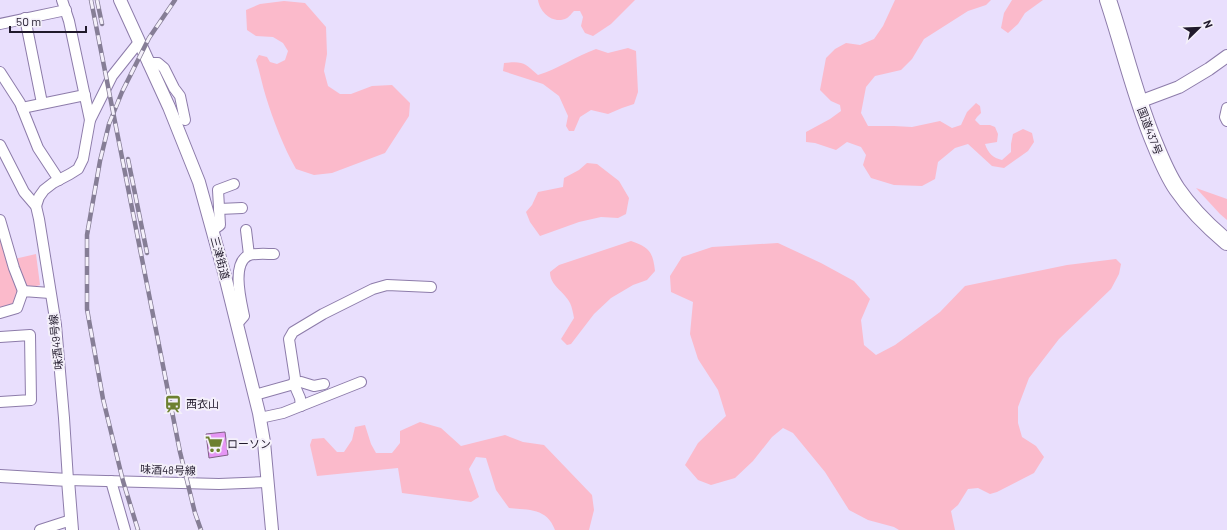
<svg xmlns="http://www.w3.org/2000/svg" width="1227" height="530" viewBox="0 0 1227 530" font-family="Barlow,'Noto Sans JP',sans-serif">
  <style>
    .green { fill: #fbbacb }
    .building { fill: #e596f4; stroke: #826188 }
    .lines { fill: none; stroke-linecap: round; stroke-linejoin: round }
    .minor-casing { stroke: #8d7caa; stroke-width: 12 }
    .tertiary-casing { stroke: #8d7caa; stroke-width: 14 }
    .trunk-casing { stroke: #8d7caa; stroke-width: 18 }
    .minor { stroke: #fff; stroke-width: 10 }
    .tertiary { stroke: #fff; stroke-width: 12 }
    .trunk { stroke: #fff; stroke-width: 16 }
    .rail-casing { stroke: #867e96; stroke-width: 4.5 }
    .rail { stroke: #f4f0fa; stroke-width: 3; stroke-dasharray: 9; stroke-linecap: butt }
    .labels { text-anchor: middle; stroke-width: 4; stroke-linejoin: round; paint-order: stroke }
    .street-label { font-size: 11px; fill: #20192b; stroke: #f4f0fa }
    .poi-label { font-size: 11px; fill: #20192b; stroke: #f4f0fa; text-anchor: start }
  </style>
  <rect width="100%" height="100%" fill="#e9dffd"/>
  <!-- green -->
  <g class="green">
    <path d="M538,0h97l-24,24 -18,12 -8,-3 -4,-7 2,-9 -3,-6h-6c-2,2 -5,6 -7,7 -13,7 -27,-5 -29,-18z"/>
    <path d="M895,0h96l-5,5 -18,6 -44,28 -12,20 -11,11 -26,6 -9,11 -5,26 7,13h26l18,1 28,-6 12,7 9,-3 6,-13 9,-9 4,3 1,7 -4,4 -2,3 5,5h10l5,2 3,7 -1,8 -12,2c3,9 8,14 17,16l9,-8v-8l2,-10 10,-5 9,4 2,9 -6,9 -24,17 -12,-2 -24,-22 -13,4 -17,14 -3,17 -13,7 -28,-1 -23,-7 -8,-13 3,-10 -5,-8 -14,-5 -11,8 -21,-7 -9,-1v-10l24,-13 11,-8 -1,-6 -9,-4 -11,-11 6,-32 9,-9 11,-6 14,2 14,-6 9,-13z"/>
    <polygon points="1012,0 1043,0 1025,13 1018,24 1008,33 1001,28 1004,13"/>
    <path d="M284,1l21,2 21,24 1,27 -3,17 4,15 12,8h11l21,-8 20,-1 18,18 -1,13 -24,37 -53,20 -18,2 -18,-6c-12,-21 -23,-49 -30,-72 -4,-12 -6,-25 -10,-37l3,-5 8,2 3,5 7,2 8,-4 3,-9 -5,-8 -10,-6 -17,-1 -9,-6 -1,-20 14,-6z"/>
    <path d="M628,48l8,3 2,41 -4,12 -12,4 -14,6 -17,-4 -11,7 -6,14h-5l-3,-5 2,-10 -9,-20 -16,-12 -40,-13 1,-8c20,-2 20,0 34,12 20,-6 38,-19 58,-26l12,4z"/>
    <polygon points="587,163 597,164 619,181 629,198 626,214 618,218 601,217 579,222 540,236 530,222 526,212 532,205 538,192 563,187 564,178 579,170"/>
    <polygon points="1196,188 1227,199 1227,220 1220,214"/>
    <path d="M0,228l10,32 26,-6 4,31 -10,3c-5,19 -12,21 -30,26z"/>
    <path d="M631,241c18,6 22,11 24,30l-8,9 -14,5 -22,13 -17,16 -23,30 -4,1 -6,-6 13,-21c-1,-5 -2,-11 -4,-15 -6,-12 -20,-17 -20,-31l9,-7z"/>
    <polygon points="778,243 821,263 854,281 870,299 861,320 864,345 876,355 895,345 940,312 965,286 1067,265 1116,259 1121,264 1119,274 1111,289 1059,339 1029,378 1018,407 1018,423 1022,437 1036,446 1044,457 1034,473 997,492 990,494 978,488 968,489 958,505 951,511 955,530 899,530 894,527 868,520 849,510 825,472 793,433 783,428 772,437 753,461 735,478 711,485 698,480 685,465 698,443 726,416 718,390 698,359 690,334 693,302 671,292 670,276 682,257 712,247"/>
    <path d="M420,422l21,6 20,18 44,-11 18,7 21,3 48,50 2,15 -5,20h-34c-8,-22 -26,-20 -46,-22l-13,-18 -10,-32 -10,-1 -7,12 10,28 -8,5 -69,-9 -4,-25 -81,8 -7,-31 2,-6 12,-1 13,14h7l8,-12 3,-13 10,-2 6,19 5,9h16l8,-10v-12z"/>
  </g>
  <!-- building -->
  <polygon class="building" points="225,432 228,455 209,458 206,434"/>
  <g class="lines">
    <!-- minor casing -->
    <g class="minor-casing">
      <g id="minor">
        <polyline points="62,0 69,21 90,120"/>
        <polyline points="25,18 42,103"/>
        <polyline points="0,24 66,10"/>
        <polyline points="148,63 158,63 164,68 174,88 180,96 185,120"/>
        <polyline points="0,72 20,103 38,148 59,180"/>
        <polyline points="22,108 85,95"/>
        <polyline points="1227,108 1225,117 1227,121"/>
        <polyline points="0,145 24,192 36,206 39,219 56,325 64,418 68,480 219,484 267,482"/>
        <polyline points="36,206 39,197 44,190 53,183 70,174 78,169 83,159 90,120 112,76 139,42"/>
        <polyline points="219,209 242,208"/>
        <polyline points="0,220 14,268 23,291"/>
        <polyline points="213,230 220,225 218,190 234,184"/>
        <polyline points="246,230 249,255"/>
        <polyline points="0,313 17,308 23,291 50,293"/>
        <path d="M237,324l7,-8c-3,-15 -13,-53 5,-61 7,-2 18,-1 25,-1"/>
        <polyline points="0,337 30,335 31,400 0,402"/>
        <polyline points="255,395 301,382 314,386 324,384"/>
        <polyline points="301,406 300,398 294,384 295,378 289,339 293,332 323,314 373,289 387,285 431,287"/>
        <polyline points="260,418 283,413 361,382"/>
        <polyline points="111,481 125,530"/>
        <polyline points="40,530 71,520"/>
      </g>
    </g>
    <!-- tertiary casing -->
    <g class="tertiary-casing">
      <g id="tertiary">
        <polyline points="120,0 169,107 199,182 225,276 259,413 264,442 272,530"/>
        <polyline points="1139,102 1179,87 1209,69 1227,56"/>
        <polyline points="0,476 68,480 72,530"/>
      </g>
    </g>
    <!-- trunk casing -->
    <g class="trunk-casing">
      <path id="trunk" d="M1108,0c15,45 26,92 44,137 7,17 14,36 25,52 13,19 32,38 50,53"/>
    </g>
    <!-- minor -->
    <use href="#minor" class="minor"/>
    <!-- tertiary -->
    <use href="#tertiary" class="tertiary"/>
    <!-- trunk -->
    <use href="#trunk" class="trunk"/>
    <!-- rail casing -->
    <g class="rail-casing">
      <g id="rail">
        <polyline points="91,0 180,452 195,513 201,530"/>
        <polyline points="97,0 102,24"/>
        <polyline points="128,159 147,253"/>
        <polyline points="138,530 123,481 103,399 87,309 87,235 100,161 109,124 122,92 149,38 175,0"/>
      </g>
    </g>
    <!-- rail -->
    <use href="#rail" class="rail"/>
  </g>
  <!-- icons -->
  <defs>
    <g id="station-bare" transform="scale(1.38)"><path d="M-3-6H3Q5-6 5-4V2Q5 4 3 4L4.5 6H3L1.5 4h-3L-3 6H-4.5L-3 4Q-5 4-5 2V-4Q-5-6-3-6ZM-3.5-4v3h7v-3ZM-3.5 1v1.5H-2V1ZM2 1v1.5H3.5V1Z" fill="#6d8030" stroke="#f4f0fa" stroke-width="2.5" paint-order="stroke"/></g>
    <g id="supermarket-bare" transform="scale(1.38)"><path d="M-6-5.5h2.5l.6 2H6L4.5 2H-2.5L-4.4-4H-6ZM-1.5 3.2a1.3 1.3 0 1 0 .1 0ZM3 3.2a1.3 1.3 0 1 0 .1 0Z" fill="#6d8030" stroke="#f4f0fa" stroke-width="2.5" paint-order="stroke"/></g>
  </defs>
  <g fill-rule="evenodd">
    <use href="#station-bare" x="173" y="404"/>
    <use href="#supermarket-bare" x="214" y="444"/>
  </g>
  <g class="labels">
    <!-- street labels -->
    <g class="street-label">
      <text transform="translate(1150 131) rotate(69)" y="4">国道437号</text>
      <text transform="translate(220 258) rotate(75)" y="4">三津街道</text>
      <text transform="translate(56 342) rotate(-96)" y="4">味酒49号線</text>
      <text transform="translate(168 470) rotate(2)" y="4">味酒48号線</text>
    </g>
    <!-- poi labels -->
    <g class="poi-label">
      <text x="186" y="408">西衣山</text>
      <text x="227" y="448">ローソン</text>
    </g>
  </g>
  <!-- north arrow -->
  <g transform="translate(1199 28) rotate(67)" stroke="#f4f0fa" stroke-width="3" paint-order="stroke">
  <path d="M0-3L7 15L0 10L-7 15Z" fill="#20192b"/>
  <text y="-6" font-size="11" font-weight="bold" text-anchor="middle" fill="#20192b">N</text>
  </g>
  <!-- scale -->
  <path d="M10 26v6h76v-6" fill="none" stroke="#20192b" stroke-width="2"/>
  <text x="16" y="26" font-size="12" fill="#20192b" stroke="#f4f0fa" stroke-width="3" paint-order="stroke">50 m</text>
</svg>
